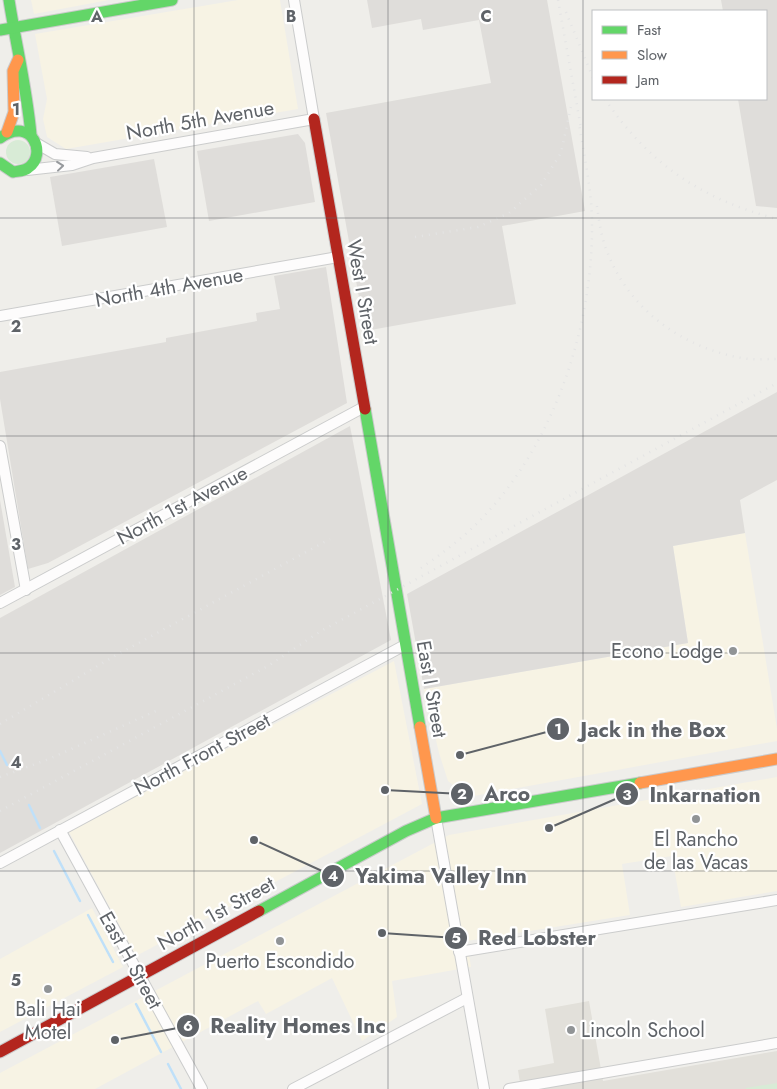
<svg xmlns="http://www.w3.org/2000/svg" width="777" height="1089" viewBox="0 0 777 1089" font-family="Jost,sans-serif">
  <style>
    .commercial { fill: #f7f3e4 }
    .industrial { fill: #dfddda }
    .education { fill: #e2e0da }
    .green { fill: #d8ebd6 }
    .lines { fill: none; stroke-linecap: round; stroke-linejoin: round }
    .stream { stroke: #bfe0f9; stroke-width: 2.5 }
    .street-casing { stroke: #cbcccc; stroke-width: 12 }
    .fast-casing { stroke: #cacacb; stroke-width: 13 }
    .slow-casing { stroke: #cacacb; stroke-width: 13 }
    .jam-casing { stroke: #cacacb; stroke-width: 13 }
    .street { stroke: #fdfcfc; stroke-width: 10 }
    .fast { stroke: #63d668; stroke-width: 11 }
    .slow { stroke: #ff974d; stroke-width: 11 }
    .jam { stroke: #b3261e; stroke-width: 11 }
    .rail { stroke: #e4e4e4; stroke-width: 2.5; stroke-dasharray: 1 6; stroke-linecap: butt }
    .oneway { stroke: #96999c }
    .grid { fill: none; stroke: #5f6368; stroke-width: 1; stroke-opacity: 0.55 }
    .poi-dot { fill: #919496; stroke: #fff; stroke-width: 2 }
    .labels { text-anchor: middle; stroke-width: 4.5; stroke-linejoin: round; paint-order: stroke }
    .street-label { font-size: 20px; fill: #5f6368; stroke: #fff }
    .poi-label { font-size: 20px; fill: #5f6368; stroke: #fff }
    .grid-label { font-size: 16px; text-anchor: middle; font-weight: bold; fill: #5f6368; stroke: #fff; stroke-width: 4.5; stroke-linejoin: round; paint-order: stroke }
    .leader { fill: none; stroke: #5f6368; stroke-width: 2 }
    .callout-dot { fill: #5f6368; stroke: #fff; stroke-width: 2 }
    .mark-label { font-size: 15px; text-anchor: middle; font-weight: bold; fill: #fff }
    .callout-label { font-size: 21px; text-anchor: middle; font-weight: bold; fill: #5f6368; stroke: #fff; stroke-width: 4.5; stroke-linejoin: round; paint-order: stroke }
  </style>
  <rect width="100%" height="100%" fill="#efeeea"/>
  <!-- commercial -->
  <g class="commercial">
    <polygon points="31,0 109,0 34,14"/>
    <polygon points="238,0 280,0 298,109 66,149 47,137 43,119 47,99 35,34"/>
    <polygon points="745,533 777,729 777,741 468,797 448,781 439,753 424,689 688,643 673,546"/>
    <polygon points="394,661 422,804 136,956 69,832"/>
    <polygon points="777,777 777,891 681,907 672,856 622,864 630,915 467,941 471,967 392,981 397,1017 362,1041 332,978 266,1014 258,1001 95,1089 0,1089 0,1073 449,835"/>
    <polygon points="92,908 123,967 0,1032 0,959"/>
  </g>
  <!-- industrial -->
  <g class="industrial">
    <polygon points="367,0 547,0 585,211 502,226 516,304 365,331 326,113 491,83 479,20 423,30 421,19 372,28"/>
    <polygon points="721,0 777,0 777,208 756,206 738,99 766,99 766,11 723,11"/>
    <polygon points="298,134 305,143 315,202 209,221 197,151"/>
    <polygon points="154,159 167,227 62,246 50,177"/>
    <polygon points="326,267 347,403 48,563 28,569 0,399 0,372 166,342 166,338 257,321 256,313 280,309 274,276"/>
    <polygon points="777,392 777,480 740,500 745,533 673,546 688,643 424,689 407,594"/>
    <polygon points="350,426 391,640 0,853 0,618"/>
    <polygon points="0,500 15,587 0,595"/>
  </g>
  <!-- education -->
  <polygon class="education" points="589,1001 603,1081 777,1051 777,1089 521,1089 518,1070 554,1063 545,1009"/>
  <!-- green -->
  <g class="green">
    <circle cx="18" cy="152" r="12"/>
    <polygon points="777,1083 777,1089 746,1089 746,1088"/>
  </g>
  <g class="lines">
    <!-- stream -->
    <g class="stream">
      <polyline points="0,751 7,765"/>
      <polyline points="29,805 40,828"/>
      <polyline points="54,851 80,901"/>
      <polyline points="88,915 113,962"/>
      <polyline points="136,1004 161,1052"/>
      <polyline points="168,1064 181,1089"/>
    </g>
    <!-- street casing -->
    <g class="street-casing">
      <g id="street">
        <polyline points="36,143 55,154 87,157"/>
        <polyline points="27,170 72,165 93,158 314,119 294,0"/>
        <polyline points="0,316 338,257"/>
        <polyline points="0,446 26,590"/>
        <polyline points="0,603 364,407"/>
        <polyline points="436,818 484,1089"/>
        <polyline points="60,830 202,1089"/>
        <polyline points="0,863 405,645"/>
        <polyline points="459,952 777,900"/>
        <polyline points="293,1089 467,998"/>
        <polyline points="509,1089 777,1043"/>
      </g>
    </g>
    <!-- fast casing -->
    <g class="fast-casing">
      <g id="fast">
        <path d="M9,0c7,45 18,89 22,135"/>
        <polyline points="0,30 172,0"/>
        <path d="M0,138c32,-23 48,17 28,30 -4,3 -10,3 -15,4l-13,-9"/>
        <polyline points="365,409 420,727"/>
        <polyline points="259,911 406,831 436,818 640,783"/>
      </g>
    </g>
    <!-- slow casing -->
    <g class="slow-casing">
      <g id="slow">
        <polyline points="7,132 14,112 13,71 18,60"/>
        <polyline points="420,727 436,818"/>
        <polyline points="640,783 777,759"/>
      </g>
    </g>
    <!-- jam casing -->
    <g class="jam-casing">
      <g id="jam">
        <polyline points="314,119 365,409"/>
        <polyline points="0,1052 259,911"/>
      </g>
    </g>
    <!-- street -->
    <use href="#street" class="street"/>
    <!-- fast -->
    <use href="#fast" class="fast"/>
    <!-- slow -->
    <use href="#slow" class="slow"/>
    <!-- jam -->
    <use href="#jam" class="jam"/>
    <!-- rail -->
    <g class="rail">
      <polyline points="558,0 581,128"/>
      <polyline points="566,12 593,78"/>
      <path d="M605,99c44,65 96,100 172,120"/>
      <path d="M597,206c2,15 4,31 10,45 21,58 76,97 135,107 11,2 24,1 35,1"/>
      <polyline points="415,237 478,227 509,213 541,185 561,153 572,102"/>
      <path d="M421,568c22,-15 46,-33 64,-53 70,-74 108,-190 107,-291 0,-34 -8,-68 -13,-101"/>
      <polyline points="0,724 111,658 330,539"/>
      <polyline points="0,777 49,759 158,710"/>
      <polyline points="0,811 268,666 321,631 777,383"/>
    </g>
  </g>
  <!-- one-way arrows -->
  <defs><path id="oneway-chevron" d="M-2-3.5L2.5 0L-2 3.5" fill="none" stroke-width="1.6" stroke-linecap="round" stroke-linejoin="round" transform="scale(1.25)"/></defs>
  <use class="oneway" href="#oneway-chevron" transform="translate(60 166) rotate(-6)"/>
  <!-- grid -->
  <path class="grid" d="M194,0v1089M388,0v1089M583,0v1089M0,218h777M0,436h777M0,653h777M0,871h777"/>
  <!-- markers -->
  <g class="poi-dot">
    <circle cx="733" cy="651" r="5"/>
    <circle cx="696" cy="819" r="5"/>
    <circle cx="280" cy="941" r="5"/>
    <circle cx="48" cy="989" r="5"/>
    <circle cx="571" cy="1030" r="5"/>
  </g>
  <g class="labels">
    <!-- street labels -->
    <g class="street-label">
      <text transform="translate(200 120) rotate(-10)" y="7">North 5th Avenue</text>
      <text transform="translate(169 287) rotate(-10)" y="7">North 4th Avenue</text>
      <text transform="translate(363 292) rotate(80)" y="7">West I Street</text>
      <text transform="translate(182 505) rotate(-28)" y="7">North 1st Avenue</text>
      <text transform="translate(432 689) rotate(80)" y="7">East I Street</text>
      <text transform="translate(202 754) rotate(-28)" y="7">North Front Street</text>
      <text transform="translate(216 913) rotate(-29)" y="7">North 1st Street</text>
      <text transform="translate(131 960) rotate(61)" y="7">East H Street</text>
    </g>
    <!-- poi labels -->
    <g class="poi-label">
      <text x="723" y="658" text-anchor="end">Econo Lodge</text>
      <text x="696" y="846">El Rancho<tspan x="696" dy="23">de las Vacas</tspan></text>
      <text x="280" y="968">Puerto Escondido</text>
      <text x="48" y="1016">Bali Hai<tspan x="48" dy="23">Motel</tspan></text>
      <text x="581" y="1037" text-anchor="start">Lincoln School</text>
    </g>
  </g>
  <g class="grid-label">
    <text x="97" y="22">A</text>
    <text x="291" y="22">B</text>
    <text x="486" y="22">C</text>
    <text x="16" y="115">1</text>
    <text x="16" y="332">2</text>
    <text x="16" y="550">3</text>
    <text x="16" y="768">4</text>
    <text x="16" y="986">5</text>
  </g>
  <!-- callouts -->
  <path class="leader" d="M460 755L558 729M385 790L462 794M549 828L627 794M254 840L333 876M382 933L456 938M115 1040L188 1026"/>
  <g class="callout-dot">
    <circle cx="460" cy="755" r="5"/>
    <circle cx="385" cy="790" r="5"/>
    <circle cx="549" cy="828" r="5"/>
    <circle cx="254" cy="840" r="5"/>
    <circle cx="382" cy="933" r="5"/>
    <circle cx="115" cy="1040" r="5"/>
    <circle cx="558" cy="729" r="12"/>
    <circle cx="462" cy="794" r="12"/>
    <circle cx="627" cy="794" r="12"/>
    <circle cx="333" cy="876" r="12"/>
    <circle cx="456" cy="938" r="12"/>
    <circle cx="188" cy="1026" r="12"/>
  </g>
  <g class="mark-label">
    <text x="558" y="734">1</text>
    <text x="462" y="799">2</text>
    <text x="627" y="800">3</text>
    <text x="333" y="881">4</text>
    <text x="456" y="943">5</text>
    <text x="188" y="1031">6</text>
  </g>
  <g class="callout-label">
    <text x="653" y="737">Jack in the Box</text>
    <text x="507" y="801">Arco</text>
    <text x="705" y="802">Inkarnation</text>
    <text x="441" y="883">Yakima Valley Inn</text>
    <text x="537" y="945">Red Lobster</text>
    <text x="298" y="1033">Reality Homes Inc</text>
  </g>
  <!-- legend -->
  <rect x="592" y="10" width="175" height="90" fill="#ffffff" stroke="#bfc1c3"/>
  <rect x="602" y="26" width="25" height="8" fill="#63d668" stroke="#bfc1c3"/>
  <text x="637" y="35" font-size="15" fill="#5f6368">Fast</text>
  <rect x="602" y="51" width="25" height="8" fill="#ff974d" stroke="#bfc1c3"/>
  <text x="637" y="60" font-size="15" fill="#5f6368">Slow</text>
  <rect x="602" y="76" width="25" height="8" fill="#b3261e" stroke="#bfc1c3"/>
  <text x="637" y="85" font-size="15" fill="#5f6368">Jam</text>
</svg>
